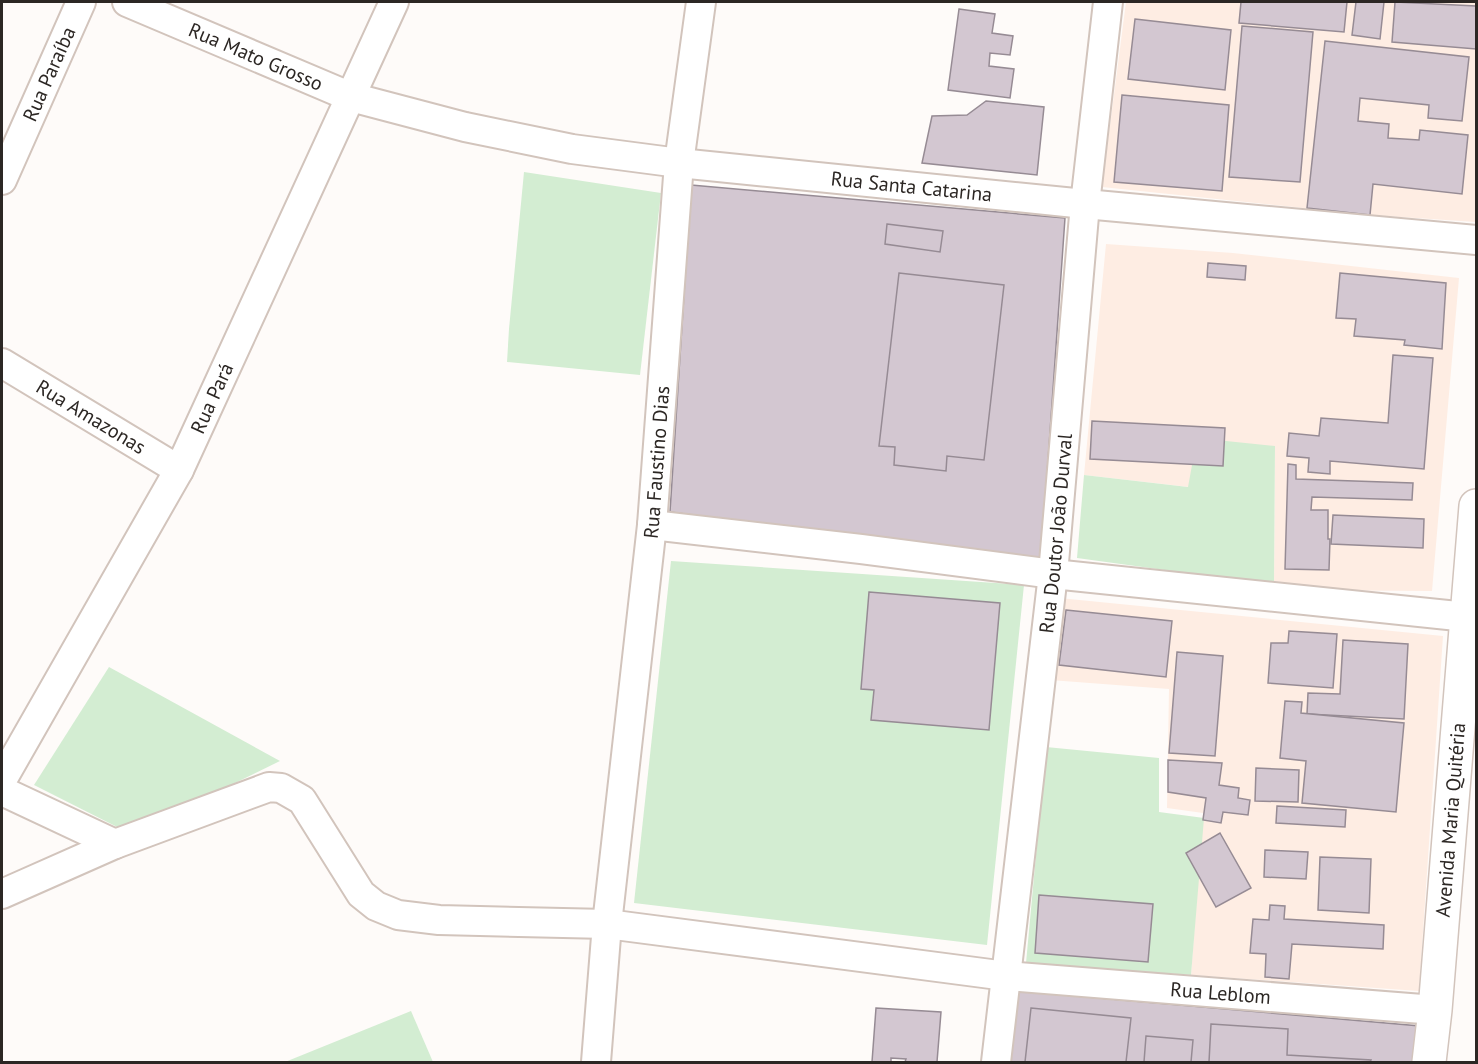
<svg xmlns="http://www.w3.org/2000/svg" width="1478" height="1064" viewBox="0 0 1478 1064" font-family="'PT Sans',sans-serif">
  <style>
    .built { fill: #feede3 }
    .green { fill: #d3edd2 }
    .building { fill: #d3c7d1; stroke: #968b94; stroke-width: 1.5 }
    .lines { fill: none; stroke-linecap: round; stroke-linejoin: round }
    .minor-casing { stroke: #d2c4bc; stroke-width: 32 }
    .primary-casing { stroke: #d2c4bc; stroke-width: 36 }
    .minor { stroke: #fff; stroke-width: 28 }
    .primary { stroke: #fff; stroke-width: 33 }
    .labels { text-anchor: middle; stroke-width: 6; stroke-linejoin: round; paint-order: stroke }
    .street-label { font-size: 20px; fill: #2c2724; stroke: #fefbf9 }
  </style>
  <rect width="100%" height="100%" fill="#fefbf9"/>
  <!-- built -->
  <g class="built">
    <polygon points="1126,2 1476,2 1476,222 1370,215 1102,187"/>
    <polygon points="1106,244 1233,253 1459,278 1432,591 1274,590 1275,446 1189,487 1084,475"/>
    <polygon points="1059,598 1443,636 1419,991 1191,975 1203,813 1167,808 1169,689 1050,680"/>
  </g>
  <!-- green -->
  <g class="green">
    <polygon points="524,172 661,193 640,375 507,362 509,329"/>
    <polygon points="1197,438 1275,446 1274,585 1077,558 1084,475 1188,487"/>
    <polygon points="671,561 1024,585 987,945 634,903"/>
    <polygon points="109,667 280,761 131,834 34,785"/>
    <polygon points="1046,747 1159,758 1159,812 1204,818 1191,975 1026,963"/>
    <polygon points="411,1011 433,1062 285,1062"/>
  </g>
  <!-- building -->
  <g class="building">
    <polygon points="1241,2 1347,2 1344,32 1239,23"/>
    <polygon points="1356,2 1384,2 1380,39 1352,35"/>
    <polygon points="1395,2 1476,6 1476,49 1392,42"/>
    <polygon points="959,9 995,14 992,33 1013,36 1010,55 990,53 989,66 1014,69 1010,98 948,90"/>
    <polygon points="1135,19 1231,30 1225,90 1128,79"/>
    <polygon points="1242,26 1313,32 1300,182 1229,177"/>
    <polygon points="1325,41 1469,57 1462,121 1428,118 1429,105 1360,98 1358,121 1389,124 1388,138 1419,140 1420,130 1468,135 1462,194 1373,184 1370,215 1307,208"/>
    <polygon points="1122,95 1229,105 1222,191 1114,182"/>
    <polygon points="986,101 1044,107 1037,175 922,163 932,116 967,115"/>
    <polygon points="691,185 1065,218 1041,561 670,512"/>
    <polygon points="887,224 943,231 940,252 885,244"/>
    <polygon points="1208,263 1246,266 1245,280 1207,277"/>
    <polygon points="899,273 1004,285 984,460 947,456 946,471 894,465 895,447 879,446"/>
    <polygon points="1340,273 1446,283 1442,349 1404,345 1405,340 1354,336 1356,319 1336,318"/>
    <polygon points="1393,355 1433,358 1424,469 1330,461 1330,474 1308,472 1309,458 1287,456 1289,433 1319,436 1321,418 1388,423"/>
    <polygon points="1092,421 1225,428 1223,466 1090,459"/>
    <polygon points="1288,464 1296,465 1296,479 1413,483 1412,500 1312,497 1311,510 1328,510 1328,539 1330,539 1329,570 1285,569"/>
    <polygon points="1333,515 1424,519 1423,548 1331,544"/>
    <polygon points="869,592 1000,603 989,730 871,720 874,690 861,689"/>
    <polygon points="1066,610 1172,621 1166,677 1059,665"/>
    <polygon points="1289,631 1337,634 1333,688 1268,683 1271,643 1288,643"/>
    <polygon points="1343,640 1408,644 1404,719 1307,714 1308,693 1340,694"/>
    <polygon points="1177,652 1223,656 1215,756 1169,753"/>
    <polygon points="1285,701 1302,702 1301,713 1404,723 1396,812 1302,803 1306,761 1280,758"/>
    <polygon points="1168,760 1222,763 1219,785 1239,788 1238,798 1250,800 1248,815 1223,812 1221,823 1203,820 1206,798 1168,792"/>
    <polygon points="1256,768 1299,770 1298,802 1255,801"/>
    <polygon points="1277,806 1346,810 1345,827 1276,823"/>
    <polygon points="1220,833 1251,888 1216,907 1186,853"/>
    <polygon points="1265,850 1308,852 1306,879 1264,877"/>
    <polygon points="1320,857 1371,859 1369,913 1318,910"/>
    <polygon points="1039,895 1153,904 1148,962 1035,953"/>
    <polygon points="1270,905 1285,906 1284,919 1384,925 1383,949 1292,944 1289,979 1265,977 1266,954 1250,953 1253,919 1269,920"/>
    <polygon points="1018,991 1420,1026 1416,1062 1009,1062"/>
    <polygon points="876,1008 941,1012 937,1062 905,1062 906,1059 891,1058 891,1062 872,1062"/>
    <polygon points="1031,1008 1131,1018 1126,1062 1025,1062"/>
    <polygon points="1211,1024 1288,1029 1287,1055 1371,1060 1370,1062 1209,1062"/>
    <polygon points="1146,1036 1193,1040 1191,1062 1144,1062"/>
  </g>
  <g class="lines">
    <!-- minor casing -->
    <g class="minor-casing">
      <g id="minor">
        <path id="s1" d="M127,2l224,95 114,30 107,22 107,14 406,41 391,36"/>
        <path id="s2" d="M2,180l79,-178"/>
        <path id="s3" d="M2,363l177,107"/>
        <polyline points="652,525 861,549 1053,574 1467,617"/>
        <path id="s4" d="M2,780l177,-310 215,-468"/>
        <polyline points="2,791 115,844"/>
        <path id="s5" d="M2,894l113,-50 154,-57 12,1 21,12 59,94 15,12 22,9 41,5 168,4 399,52 429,34"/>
        <path id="s6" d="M596,1062l11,-138 45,-399 27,-362 22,-161"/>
        <path id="s7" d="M996,1062l57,-488 32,-370 23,-202"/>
      </g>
    </g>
    <!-- primary casing -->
    <g class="primary-casing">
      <g id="primary">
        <path id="s8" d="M1429,1062l6,-52 41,-504"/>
      </g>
    </g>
    <!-- minor -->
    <use href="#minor" class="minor"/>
    <!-- primary -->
    <use href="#primary" class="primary"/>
  </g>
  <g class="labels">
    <!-- street labels -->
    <g class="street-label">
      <text dy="7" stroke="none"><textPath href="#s1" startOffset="140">Rua Mato Grosso</textPath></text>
      <text dy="7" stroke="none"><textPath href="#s2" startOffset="116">Rua Paraíba</textPath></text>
      <text dy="7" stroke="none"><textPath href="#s1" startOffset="812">Rua Santa Catarina</textPath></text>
      <text dy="7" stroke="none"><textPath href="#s4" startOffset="436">Rua Pará</textPath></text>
      <text dy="7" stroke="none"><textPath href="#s3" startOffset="104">Rua Amazonas</textPath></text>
      <text dy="7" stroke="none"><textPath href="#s6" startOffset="603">Rua Faustino Dias</textPath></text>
      <text dy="7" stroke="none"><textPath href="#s7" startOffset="532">Rua Doutor João Durval</textPath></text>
      <text dy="7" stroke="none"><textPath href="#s8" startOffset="243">Avenida Maria Quitéria</textPath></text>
      <text dy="7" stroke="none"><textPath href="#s5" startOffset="1305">Rua Leblom</textPath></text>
    </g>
  </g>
  <!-- border -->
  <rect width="1478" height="1064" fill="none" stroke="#2c2724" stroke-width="6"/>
</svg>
